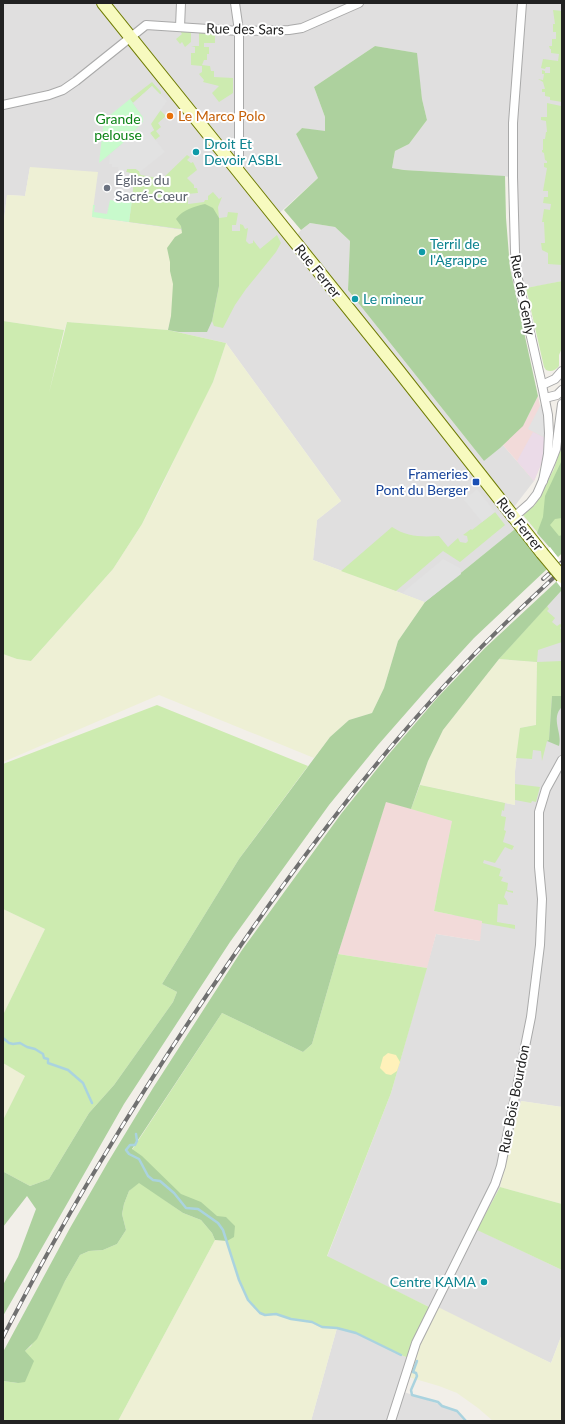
<svg xmlns="http://www.w3.org/2000/svg" width="565" height="1424" viewBox="0 0 565 1424" font-family="Lato,sans-serif">
  <style>
    .residential { fill: #e0dfdf }
    .commercial { fill: #f2dad9 }
    .industrial { fill: #ebdbe8 }
    .farmland { fill: #eef0d5 }
    .grass { fill: #cdebb0 }
    .forest { fill: #add19e }
    .sand { fill: #fff1ba }
    .park { fill: #c8facc }
    .parking { fill: #e2e2e2 }
    .pier { fill: #fff }
    .lines { fill: none; stroke-linecap: round; stroke-linejoin: round }
    .stream { stroke: #aad3df; stroke-width: 2.5 }
    .minor-casing { stroke: #a9a9a9; stroke-width: 10 }
    .secondary-casing { stroke: #707d05; stroke-width: 14 }
    .minor { stroke: #fff; stroke-width: 8 }
    .secondary { stroke: #f7fabf; stroke-width: 12 }
    .rail-casing { stroke: #707070; stroke-width: 4 }
    .rail { stroke: #fff; stroke-width: 2.5; stroke-dasharray: 8; stroke-linecap: butt }
    .secondary-bridge-casing { stroke: #707d05; stroke-width: 14; stroke-linecap: butt }
    .secondary-bridge { stroke: #f7fabf; stroke-width: 12 }
    .food-dot { fill: #e8710a; stroke: #fff; stroke-width: 1.5 }
    .culture-dot { fill: #0f9aa8; stroke: #fff; stroke-width: 1.5 }
    .worship-dot { fill: #6b7280; stroke: #fff; stroke-width: 1.5 }
    .transit-dot { fill: #1a4fb4; stroke: #fff; stroke-width: 1.5 }
    .labels { text-anchor: middle; stroke-width: 4; stroke-linejoin: round; paint-order: stroke }
    .street-label { font-size: 14px; fill: #222; stroke: #fff }
    .food-label { font-size: 14px; fill: #c56008; stroke: #fff; text-anchor: start }
    .park-label { font-size: 14px; fill: #0c8416; stroke: #fff }
    .culture-label { font-size: 14px; fill: #0d838f; stroke: #fff; text-anchor: start }
    .worship-label { font-size: 14px; fill: #5b616d; stroke: #fff; text-anchor: start }
    .transit-label { font-size: 14px; fill: #164399; stroke: #fff; text-anchor: end }
  </style>
  <rect width="100%" height="100%" fill="#f2efe9"/>
  <!-- residential -->
  <g class="residential">
    <polygon points="3,3 562,3 562,281 544,285 519,289 513,177 404,170 392,168 395,151 409,144 427,120 422,99 416,53 375,46 314,87 325,117 325,132 302,128 296,134 318,178 275,217 293,240 301,230 310,223 335,227 350,241 348,290 484,461 503,445 534,481 507,516 515,529 425,602 313,560 317,520 341,501 226,343 168,330 189,231 92,217 30,167 25,196 7,195 3,228"/>
    <polygon points="562,590 562,1107 521,1101 500,1187 478,1230 562,1270 562,1334 551,1363 433,1309 327,1257 391,1093 436,934 480,941 436,898 452,821 411,809 420,785 515,805 515,771 520,728 536,725 537,662 499,659"/>
    <polygon points="337,1328 356,1333 391,1351 411,1359 401,1391 448,1407 457,1412 467,1421 311,1421"/>
  </g>
  <!-- commercial -->
  <g class="commercial">
    <polygon points="538,396 545,428 546,445 542,462 534,481 503,445 527,418"/>
    <polygon points="386,801 452,821 434,911 482,921 480,941 436,934 427,968 338,954"/>
  </g>
  <!-- industrial -->
  <polygon class="industrial" points="533,432 545,438 546,445 542,462 534,481 517,461"/>
  <!-- farmland -->
  <g class="farmland">
    <polygon points="30,167 98,172 92,217 189,231 168,330 67,322 64,330 3,321 3,228 7,195 25,196"/>
    <polygon points="226,343 341,501 317,520 313,560 425,602 398,641 384,688 372,713 349,720 330,737 314,758 159,695 3,762 3,654 17,659 31,661 113,569 142,524 159,492 196,414 213,382"/>
    <polygon points="499,659 537,662 536,725 520,728 515,771 515,805 420,785 428,761 443,730"/>
    <polygon points="3,909 45,929 3,1015"/>
    <polygon points="3,1063 25,1076 3,1120"/>
    <polygon points="521,1101 562,1107 562,1204 500,1187"/>
    <polygon points="215,1240 227,1241 239,1280 248,1300 260,1313 265,1315 276,1314 291,1319 312,1322 322,1327 337,1328 311,1421 118,1421"/>
    <polygon points="440,1308 551,1363 562,1334 562,1421 493,1421 478,1408 457,1393 439,1386 405,1376 433,1309"/>
  </g>
  <!-- grass -->
  <g class="grass">
    <polygon points="553,10 562,11 562,265 548,264 548,253 542,250 541,243 545,243 544,222 542,222 544,209 550,210 551,204 543,203 544,197 548,197 548,191 543,191 547,168 544,167 544,163 547,163 547,161 545,160 544,153 542,152 542,150 543,150 543,139 545,139 546,132 547,132 546,121 541,120 541,117 547,117 547,103 561,106 562,102 550,100 550,97 545,96 545,92 542,92 542,89 545,89 543,82 538,79 543,80 544,74 542,74 542,70 545,71 545,73 550,73 550,67 546,67 545,69 541,68 543,59 558,61 559,54 551,53 551,49 550,49 549,46 552,46 552,39 556,39 556,32 553,32 553,24 555,24"/>
    <polygon points="180,31 191,32 191,42 185,47 182,42 180,44 176,39 182,34"/>
    <polygon points="199,33 215,34 215,43 204,43 204,47 209,47 209,54 207,54 207,60 204,60 202,65 210,66 211,71 214,71 214,77 233,78 233,93 219,102 212,93 219,86 203,82 204,80 199,74 202,72 202,66 191,65 191,53 195,53 195,47 191,46 199,46"/>
    <polygon points="152,82 161,92 161,94 159,94 152,86 133,103 130,99"/>
    <polygon points="160,110 166,116 158,123 161,127 156,131 160,136 155,140 150,133 154,130 150,124"/>
    <polygon points="187,155 190,157 187,160 191,163 193,162 197,170 187,178 194,185 194,188 197,188 198,193 187,194 188,204 204,202 205,200 208,200 208,196 213,192 219,199 222,197 218,207 219,218 227,217 228,212 238,213 236,225 232,225 232,231 240,231 240,224 243,225 245,229 248,228 246,241 249,244 253,243 253,240 260,249 277,235 281,243 276,252 246,289 235,305 223,328 214,326 212,321 219,286 218,239 181,219 181,229 129,222 132,200 134,174 126,172 127,169 136,169 140,172 139,173 141,175 162,179"/>
    <path d="M562,281v67l-3,7v11c-4,5 -8,6 -13,4l-2,-3 -18,-79z"/>
    <polygon points="3,321 64,330 49,393 67,322 168,330 226,343 213,382 142,524 113,569 31,661 17,659 3,654"/>
    <polygon points="562,432 562,553 558,557 523,515 535,505 554,469 559,453"/>
    <path d="M495,512l10,13 -45,37 -17,-11 -47,40 -55,-20 51,-44c15,10 29,10 47,9l9,11 10,-9 2,4 6,1 2,-2 -1,-5 -4,-1 8,-6 1,1z"/>
    <polygon points="547,606 549,609 547,611 555,618 552,622 557,626 560,624 562,625 560,628 562,631 562,642 538,650 537,662 562,661 562,696 552,696 549,741 547,741 542,761 541,751 533,750 532,759 516,758 520,728 536,725 537,662 499,659"/>
    <polygon points="157,705 308,766 239,859 162,984 177,992 173,1002 114,1085 89,1113 49,1179 30,1186 4,1172 3,1175 3,1120 25,1076 3,1063 3,1015 45,929 3,909 3,764"/>
    <polygon points="515,784 540,787 536,802 532,801 531,803 515,800"/>
    <polygon points="420,785 505,803 504,811 502,810 501,816 506,817 504,830 506,831 503,842 514,846 512,850 505,847 495,863 484,860 483,863 501,869 499,876 503,877 501,881 508,883 507,890 513,891 513,893 506,891 504,897 507,901 508,905 498,904 497,922 515,925 515,929 482,923 482,921 434,911 452,821 411,809"/>
    <polygon points="338,954 427,968 391,1093 327,1256 433,1309 411,1359 391,1351 356,1333 337,1328 322,1327 312,1322 291,1319 276,1314 265,1315 260,1313 248,1300 239,1280 223,1230 191,1208 132,1150 222,1013 303,1052 312,1044"/>
    <polygon points="139,1182 183,1213 201,1220 212,1233 215,1240 118,1421 3,1421 3,1381 18,1383 25,1351 31,1346 65,1281 80,1255 89,1251 103,1250 117,1244 126,1230 122,1214 124,1204 129,1191"/>
    <polygon points="500,1187 562,1204 562,1270 477,1230"/>
  </g>
  <!-- forest -->
  <g class="forest">
    <polygon points="375,46 417,53 422,99 427,120 409,144 395,151 392,168 404,170 505,176 506,218 510,268 538,396 523,426 500,448 484,461 348,290 350,241 335,227 310,223 301,230 284,210 318,178 296,134 302,128 325,131 325,117 314,87"/>
    <path d="M205,204l8,4 6,10v68l-7,35 -5,11h-28l-11,-2 3,-14 2,-32 -3,-13v-9l-3,-14 8,-11 7,-4 -1,-7 -5,-7c8,-10 17,-12 29,-15z"/>
    <polygon points="562,460 562,518 555,519 550,525 559,536 562,535 562,553 558,557 537,533 543,517 545,496"/>
    <polygon points="515,529 547,569 474,638 428,688 378,745 329,805 230,942 124,1104 3,1316 3,1285 18,1257 36,1209 27,1196 3,1227 4,1172 30,1186 49,1179 89,1113 114,1085 173,1002 177,992 162,984 239,859 330,737 349,720 372,713 384,688 398,641 425,602"/>
    <polygon points="557,581 562,588 562,590 499,659 443,730 428,761 411,809 386,802 338,954 312,1044 303,1052 222,1013 132,1149 142,1156 181,1194 201,1202 217,1216 226,1217 235,1226 234,1237 227,1241 215,1240 212,1233 201,1220 183,1213 139,1183 129,1191 124,1204 122,1214 126,1230 117,1244 103,1250 89,1251 80,1255 65,1281 37,1339 25,1351 34,1361 25,1382 18,1383 3,1381 3,1352 70,1228 108,1162 153,1088 242,950 341,814 389,754 438,697 485,648"/>
    <path d="M552,696h10v11c-12,11 1,27 -3,39l-12,-5 2,-1z"/>
  </g>
  <!-- sand -->
  <polygon class="sand" points="388,1053 396,1055 400,1062 397,1071 391,1075 386,1074 380,1068 383,1057"/>
  <!-- park -->
  <g class="park">
    <polygon points="130,99 143,117 143,122 122,144 99,163 104,120"/>
    <polygon points="117,198 132,200 129,222 92,217 93,205 95,205 94,212 107,214 110,200 117,201"/>
  </g>
  <!-- parking -->
  <g class="parking">
    <polygon points="152,86 167,101 151,124 154,130 150,133 165,152 140,172 136,169 127,169 126,172 134,174 132,200 117,198 119,171 118,167 112,167 112,164 109,164 110,154 122,144 143,122 143,117 133,103"/>
    <polygon points="541,404 546,404 545,438 528,429"/>
    <polygon points="477,489 495,512 482,522 464,500"/>
    <polygon points="443,559 460,568 461,574 425,602 402,593"/>
  </g>
  <!-- pier -->
  <polygon class="pier" points="550,547 562,563 562,589 537,557"/>
  <g class="lines">
    <!-- stream -->
    <g class="stream">
      <polyline points="3,1038 9,1043 13,1044 20,1043 27,1047 35,1049 43,1054 44,1058 48,1059 48,1063 68,1070 83,1083 92,1103"/>
      <polyline points="136,1134 137,1141 135,1145 130,1145 126,1150 129,1154 139,1159 148,1176 153,1180 160,1181 174,1193 186,1208 198,1209 218,1223 223,1230 239,1280 248,1300 260,1313 265,1315 276,1314 291,1319 312,1322 322,1327 337,1328 356,1333 401,1355"/>
      <polyline points="417,1361 413,1372 416,1373 417,1376 411,1390 412,1395 438,1402 442,1406 457,1411 466,1421"/>
    </g>
    <!-- minor casing -->
    <g class="minor-casing">
      <g id="minor">
        <polyline points="235,3 239,31 239,172"/>
        <polyline points="522,3 513,123 513,177 515,252 517,275 542,385 548,415 549,433 548,454 543,481"/>
        <polyline points="180,27 181,3"/>
        <polyline points="3,105 49,95 63,90 76,81 146,25 239,31 289,30 302,28 359,3"/>
        <polyline points="542,385 555,379 562,371"/>
        <polyline points="545,398 557,395 562,390"/>
        <polyline points="514,517 530,503 537,494 551,462 556,449 562,404"/>
        <polyline points="391,1421 416,1343 495,1184 501,1166 531,1017 540,945 542,899 539,867 539,812 546,789 562,760"/>
      </g>
    </g>
    <!-- secondary casing -->
    <g class="secondary-casing">
      <polyline id="secondary" points="103,3 398,370 542,553"/>
    </g>
    <!-- minor -->
    <use href="#minor" class="minor"/>
    <!-- secondary -->
    <use href="#secondary" class="secondary"/>
    <!-- rail casing -->
    <g class="rail-casing">
      <g id="rail">
        <polyline points="543,579 562,562"/>
        <path d="M3,1337c31,-60 63,-119 98,-176 40,-67 83,-133 127,-197 62,-91 128,-180 202,-262 41,-47 86,-90 132,-132"/>
      </g>
    </g>
    <!-- rail -->
    <use href="#rail" class="rail"/>
    <!-- secondary-bridge casing -->
    <g class="secondary-bridge-casing">
      <polyline id="secondary-bridge" points="542,553 562,577"/>
    </g>
    <!-- secondary-bridge -->
    <use href="#secondary-bridge" class="secondary-bridge"/>
  </g>
  <!-- markers -->
  <circle class="food-dot" cx="170" cy="116" r="4"/>
  <g class="culture-dot">
    <circle cx="196" cy="152" r="4"/>
    <circle cx="422" cy="252" r="4"/>
    <circle cx="355" cy="299" r="4"/>
    <circle cx="484" cy="1282" r="4"/>
  </g>
  <circle class="worship-dot" cx="107" cy="188" r="4"/>
  <rect class="transit-dot" x="472" y="478" width="8" height="8" rx="2"/>
  <g class="labels">
    <!-- street labels -->
    <g class="street-label">
      <text transform="translate(245 29) rotate(1)" y="5">Rue des Sars</text>
      <text transform="translate(318 271) rotate(51)" y="5">Rue Ferrer</text>
      <text transform="translate(523 295) rotate(79)" y="5">Rue de Genly</text>
      <text transform="translate(520 524) rotate(51)" y="5">Rue Ferrer</text>
      <text transform="translate(514 1099) rotate(-79)" y="5">Rue Bois Bourdon</text>
    </g>
    <!-- food labels -->
    <g class="food-label">
      <text x="178" y="121">Le Marco Polo</text>
    </g>
    <!-- park labels -->
    <g class="park-label">
      <text x="118" y="124">Grande<tspan x="118" dy="16">pelouse</tspan></text>
    </g>
    <!-- culture labels -->
    <g class="culture-label">
      <text x="204" y="149">Droit Et<tspan x="204" dy="16">Devoir ASBL</tspan></text>
      <text x="430" y="249">Terril de<tspan x="430" dy="16">l'Agrappe</tspan></text>
      <text x="363" y="304">Le mineur</text>
      <text x="476" y="1287" text-anchor="end">Centre KAMA</text>
    </g>
    <!-- worship labels -->
    <g class="worship-label">
      <text x="115" y="185">Église du<tspan x="115" dy="16">Sacré-Cœur</tspan></text>
    </g>
    <!-- transit labels -->
    <g class="transit-label">
      <text x="468" y="479">Frameries<tspan x="468" dy="16">Pont du Berger</tspan></text>
    </g>
  </g>
  <!-- border -->
  <rect width="565" height="1424" fill="none" stroke="#222222" stroke-width="8"/>
</svg>
